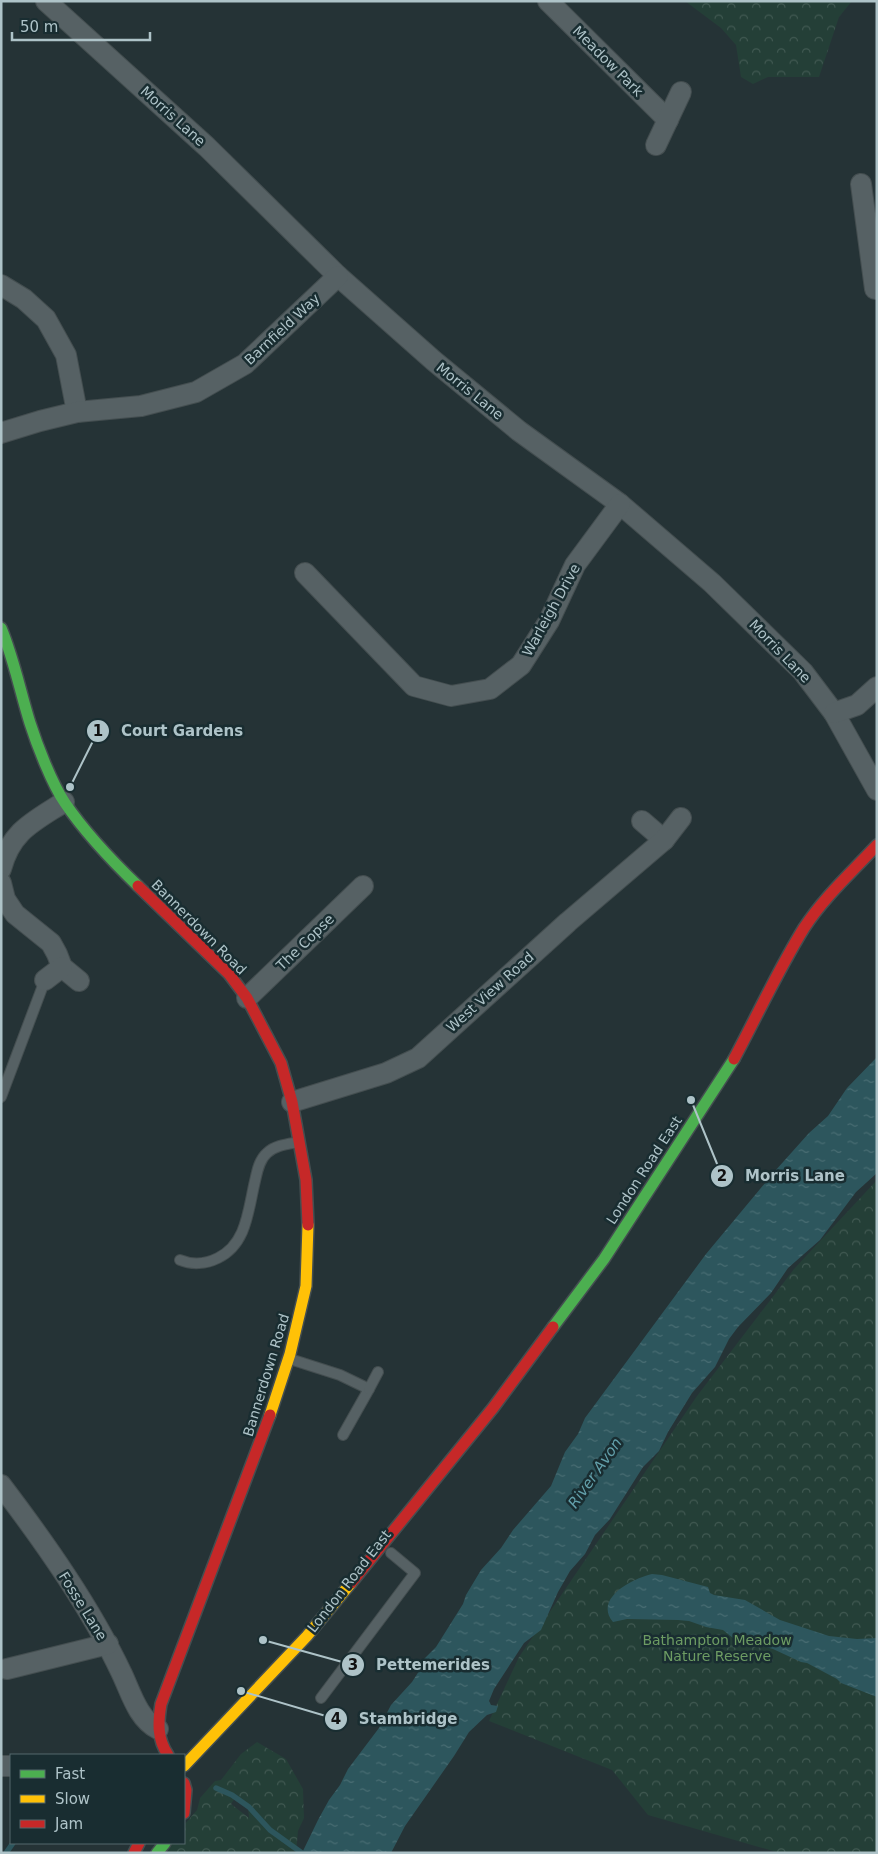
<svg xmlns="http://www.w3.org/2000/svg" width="878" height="1854" viewBox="0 0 878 1854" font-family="'DejaVu Sans',sans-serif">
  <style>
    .forest { fill: url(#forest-crowns); fill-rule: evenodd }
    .water { fill: url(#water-ripples) }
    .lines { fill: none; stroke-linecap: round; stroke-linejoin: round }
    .stream { stroke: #2d565d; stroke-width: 5.5 }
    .lane-casing { stroke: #444e50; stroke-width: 12 }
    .street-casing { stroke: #444e50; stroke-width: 22 }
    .fast-casing { stroke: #444e50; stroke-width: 14 }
    .slow-casing { stroke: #444e50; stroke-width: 14 }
    .jam-casing { stroke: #444e50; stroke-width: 14 }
    .lane { stroke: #566164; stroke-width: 10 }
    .street { stroke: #566164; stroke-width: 20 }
    .fast { stroke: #4caf50; stroke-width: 11 }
    .slow { stroke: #ffc107; stroke-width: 11 }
    .jam { stroke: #c62828; stroke-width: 11 }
    .labels { text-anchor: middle; stroke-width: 5; stroke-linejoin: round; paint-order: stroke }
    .street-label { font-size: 14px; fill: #aec3c8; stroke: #192d31 }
    .park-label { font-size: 14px; fill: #6d9c63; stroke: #192d31 }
    .water-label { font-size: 15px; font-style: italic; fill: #63a0ab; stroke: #192d31 }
    .leader { fill: none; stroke: #aec3c8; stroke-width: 2 }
    .callout-dot { fill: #aec3c8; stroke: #192d31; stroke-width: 2 }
    .mark-label { font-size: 15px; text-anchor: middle; font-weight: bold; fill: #111 }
    .callout-label { font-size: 15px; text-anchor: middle; font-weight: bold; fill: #aec3c8; stroke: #192d31; stroke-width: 5; stroke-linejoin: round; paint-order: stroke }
  </style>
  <defs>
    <pattern id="forest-crowns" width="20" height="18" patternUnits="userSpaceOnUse" patternTransform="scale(1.25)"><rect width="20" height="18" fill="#243f37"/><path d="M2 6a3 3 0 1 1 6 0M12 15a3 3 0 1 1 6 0" fill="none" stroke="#415952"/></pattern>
    <pattern id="water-ripples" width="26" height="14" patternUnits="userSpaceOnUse" patternTransform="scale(1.25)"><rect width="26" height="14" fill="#2d565d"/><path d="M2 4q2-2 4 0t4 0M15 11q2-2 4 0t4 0" fill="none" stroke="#496d73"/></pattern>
  </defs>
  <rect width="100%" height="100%" fill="#253336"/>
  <!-- forest -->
  <g class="forest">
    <polygon points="685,1 852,1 839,17 819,77 768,77 753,84 741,77 736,45 721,28"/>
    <polygon points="877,1180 877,1853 780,1853 648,1815 612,1770 489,1721 519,1657 697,1396 794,1269"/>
    <path d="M257,1742l29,17 17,30 1,29 -6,13 -2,22h-136l7,-10h17v-18l13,-15 3,-12 15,-17 6,-1 20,-26zM235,1798l13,10 1,10 -18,-14z"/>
  </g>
  <!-- water -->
  <g class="water">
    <polygon points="877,1057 877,1173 856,1192 820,1240 788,1268 771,1293 738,1327 729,1339 715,1367 692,1393 668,1432 659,1451 643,1467 610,1519 595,1535 585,1554 570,1571 558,1592 541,1630 524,1643 494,1689 489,1701 491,1705 498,1706 496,1712 487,1715 469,1732 454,1756 405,1826 391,1853 302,1853 318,1820 329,1800 340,1785 348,1769 379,1728 391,1705 412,1682 421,1668 424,1659 436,1647 463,1604 466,1595 481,1570 501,1548 513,1530 551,1486 565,1452 578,1434 585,1418 706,1254 775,1171 809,1133 828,1116 847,1088"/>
    <path d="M652,1574l10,1 46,12 2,6 4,2 31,5 35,20 49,16 28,3 20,-1v59l-36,-14 -4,-4 -30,-16 -6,-1 -28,-13 -40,-11 -10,-8 -17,-3 -17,-6 -11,-1 -51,-1 -14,3c-20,-24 21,-44 39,-48z"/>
  </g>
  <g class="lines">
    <!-- stream -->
    <g class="stream">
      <polyline points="216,1788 232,1795 249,1807 270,1830 302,1853"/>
      <polyline points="6,1853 13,1843"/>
    </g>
    <!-- lane casing -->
    <g class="lane-casing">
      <g id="lane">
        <polyline points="1,1097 45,980"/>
        <path d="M180,1260c12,5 26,4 38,-2 29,-14 30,-48 37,-77 2,-9 4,-21 12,-28 8,-8 21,-9 32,-11"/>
        <polyline points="290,1359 340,1375 369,1389 343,1435"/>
        <polyline points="369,1389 378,1372"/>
        <polyline points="321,1698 415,1573 391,1553"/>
      </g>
    </g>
    <!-- street casing -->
    <g class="street-casing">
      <g id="street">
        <polyline points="46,1 207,147 338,276 434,361 519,431 620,504 712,583 803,672 834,713 877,790"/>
        <polyline points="548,1 668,120"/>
        <polyline points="656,145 681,92"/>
        <polyline points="861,184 875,289 877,289"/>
        <polyline points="1,285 24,299 46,319 66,355 77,412"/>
        <polyline points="1,433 40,421 77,412 141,406 196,392 245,364 338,276"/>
        <polyline points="305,573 414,686 451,696 490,689 521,665 549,621 575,565 620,504"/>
        <polyline points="834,713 857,705 877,687"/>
        <polyline points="642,821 664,840"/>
        <path d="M1,869c10,-38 32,-47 63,-67"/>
        <polyline points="1,883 5,899 15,914 51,943 57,954 62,967 79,981"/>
        <polyline points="45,980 62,967"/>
        <polyline points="247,998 363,886"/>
        <polyline points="292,1102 386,1073 418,1058 568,922 664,840 681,818"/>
        <path d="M1,1485c44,58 90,123 121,189 9,19 16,45 36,55"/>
        <polyline points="7,1669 108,1644"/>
        <polyline points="1,1766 11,1766"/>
      </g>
    </g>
    <!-- fast casing -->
    <g class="fast-casing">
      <g id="fast">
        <path d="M1,628c13,31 19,63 29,95 7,22 22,61 35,80 21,31 46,57 73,83"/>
        <polyline points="553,1327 604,1259 734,1059"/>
        <polyline points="157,1853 165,1843"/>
      </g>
    </g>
    <!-- slow casing -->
    <g class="slow-casing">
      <g id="slow">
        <polyline points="270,1415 290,1354 306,1286 308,1225"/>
        <polyline points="184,1766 307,1636 351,1583"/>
      </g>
    </g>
    <!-- jam casing -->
    <g class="jam-casing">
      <g id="jam">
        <polyline points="138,886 229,974 247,998 281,1063 292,1102 306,1180 308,1225"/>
        <path d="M734,1059c23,-43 44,-89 70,-131 20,-31 48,-56 73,-83"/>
        <polyline points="351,1583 493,1408 553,1327"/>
        <path d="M168,1755c-11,-16 -10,-33 -7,-51l109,-289"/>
        <polyline points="184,1783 186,1790 184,1813"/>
        <polyline points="134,1853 139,1843"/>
      </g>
    </g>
    <!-- lane -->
    <use href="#lane" class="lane"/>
    <!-- street -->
    <use href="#street" class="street"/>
    <!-- fast -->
    <use href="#fast" class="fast"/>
    <!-- slow -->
    <use href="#slow" class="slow"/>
    <!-- jam -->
    <use href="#jam" class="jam"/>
  </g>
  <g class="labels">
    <!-- street labels -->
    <g class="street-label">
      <text transform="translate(608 61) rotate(45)" y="5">Meadow Park</text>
      <text transform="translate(173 116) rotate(42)" y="5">Morris Lane</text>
      <text transform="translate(282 329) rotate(-43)" y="5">Barnfield Way</text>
      <text transform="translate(470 391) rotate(39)" y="5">Morris Lane</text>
      <text transform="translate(551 610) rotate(-61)" y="5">Warleigh Drive</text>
      <text transform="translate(780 651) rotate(46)" y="5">Morris Lane</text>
      <text transform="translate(199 927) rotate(45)" y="5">Bannerdown Road</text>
      <text transform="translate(305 942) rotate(-44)" y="5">The Copse</text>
      <text transform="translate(490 992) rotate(-42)" y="5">West View Road</text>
      <text transform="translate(644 1170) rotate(-57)" y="5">London Road East</text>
      <text transform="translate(266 1375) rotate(-73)" y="5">Bannerdown Road</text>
      <text transform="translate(349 1581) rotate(-52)" y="5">London Road East</text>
      <text transform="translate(83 1606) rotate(58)" y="5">Fosse Lane</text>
    </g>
    <!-- park labels -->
    <g class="park-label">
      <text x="717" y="1645">Bathampton Meadow<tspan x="717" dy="16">Nature Reserve</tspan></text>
    </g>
    <!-- water labels -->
    <g class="water-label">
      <text transform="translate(595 1473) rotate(-55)" y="5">River Avon</text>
    </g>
  </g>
  <!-- callouts -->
  <path class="leader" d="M70 787L98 731M691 1100L722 1176M263 1640L353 1665M241 1691L336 1719"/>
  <g class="callout-dot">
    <circle cx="70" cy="787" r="5"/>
    <circle cx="691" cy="1100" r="5"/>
    <circle cx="263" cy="1640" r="5"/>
    <circle cx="241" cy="1691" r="5"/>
    <circle cx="98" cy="731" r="12"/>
    <circle cx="722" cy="1176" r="12"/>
    <circle cx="353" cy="1665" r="12"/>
    <circle cx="336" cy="1719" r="12"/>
  </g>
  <g class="mark-label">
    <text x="98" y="736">1</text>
    <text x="722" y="1181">2</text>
    <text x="353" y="1670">3</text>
    <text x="336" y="1724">4</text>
  </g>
  <g class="callout-label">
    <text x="182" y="736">Court Gardens</text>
    <text x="795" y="1181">Morris Lane</text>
    <text x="433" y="1670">Pettemerides</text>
    <text x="408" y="1724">Stambridge</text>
  </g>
  <!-- border -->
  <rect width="878" height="1854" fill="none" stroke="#aec3c8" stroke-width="5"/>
  <!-- legend -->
  <rect x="10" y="1754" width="175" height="90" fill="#192d31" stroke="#55696d"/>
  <rect x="20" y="1770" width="25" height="8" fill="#4caf50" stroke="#55696d"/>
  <text x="55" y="1779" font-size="15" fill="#aec3c8">Fast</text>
  <rect x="20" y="1795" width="25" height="8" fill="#ffc107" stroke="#55696d"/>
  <text x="55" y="1804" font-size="15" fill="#aec3c8">Slow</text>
  <rect x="20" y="1820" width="25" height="8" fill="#c62828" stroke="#55696d"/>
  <text x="55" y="1829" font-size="15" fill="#aec3c8">Jam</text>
  <!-- scale -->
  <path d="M12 32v8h138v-8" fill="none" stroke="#aec3c8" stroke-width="2.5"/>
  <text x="20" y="32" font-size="15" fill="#aec3c8" stroke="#192d31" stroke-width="4" paint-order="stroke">50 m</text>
</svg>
